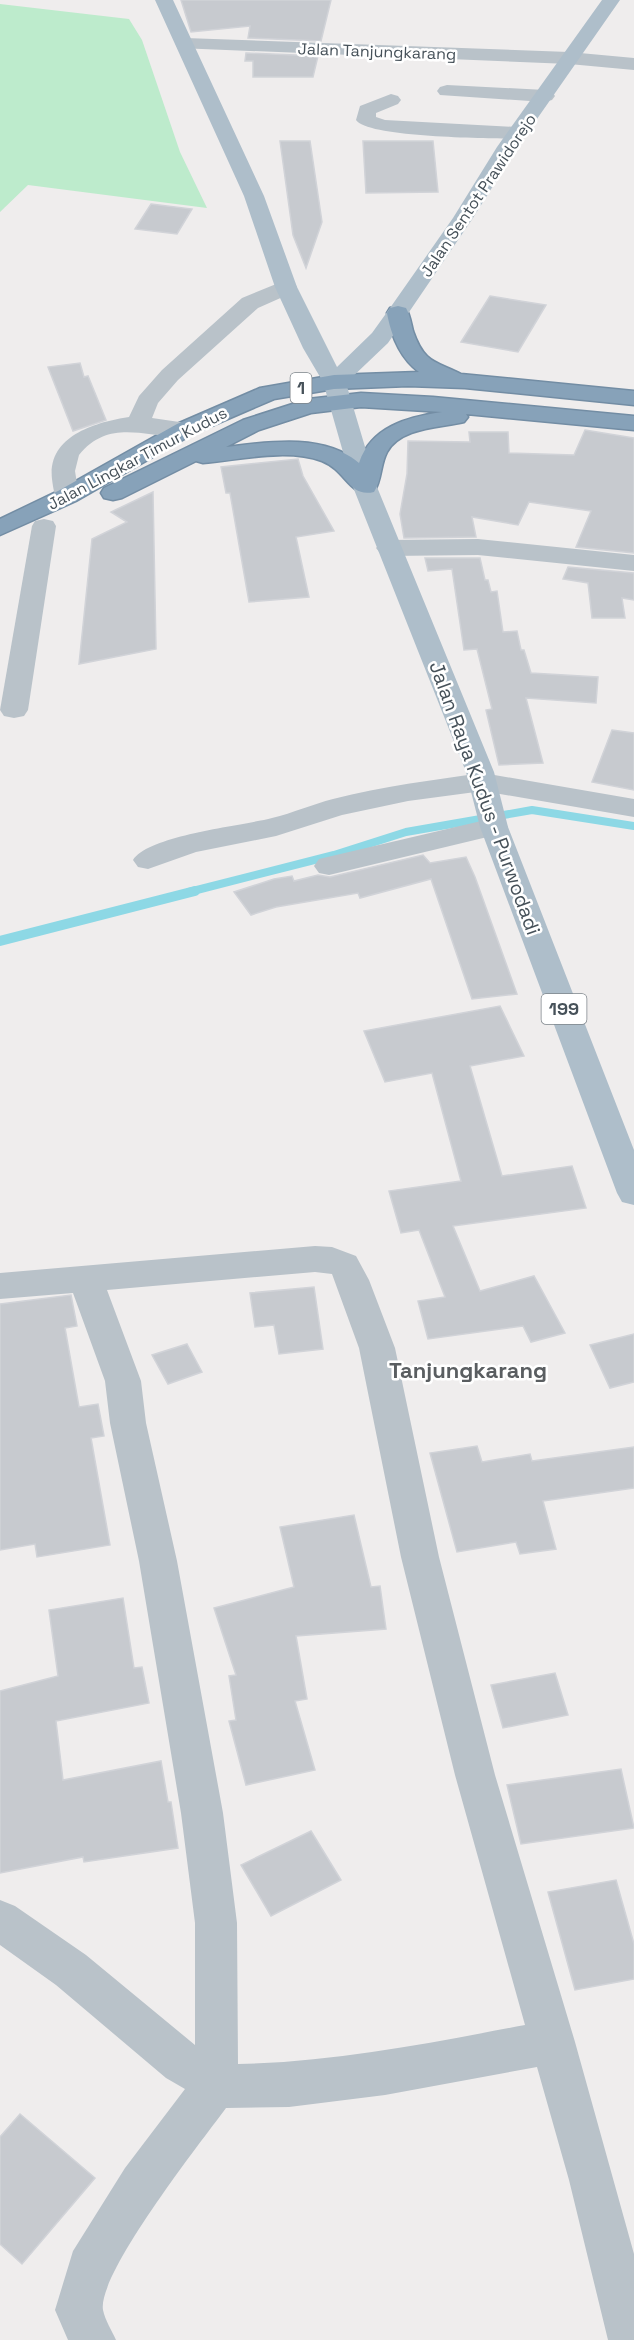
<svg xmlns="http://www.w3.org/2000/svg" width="634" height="2340" viewBox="0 0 634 2340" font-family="'Space Grotesk',sans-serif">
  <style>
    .green { fill: #bdebcc }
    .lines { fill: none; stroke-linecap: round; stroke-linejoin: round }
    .stream-far1 { stroke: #8dd8e5; stroke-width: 8 }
    .stream { stroke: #8dd8e5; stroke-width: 10 }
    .building { fill: #c7cacf; stroke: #d1d3d8; stroke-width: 1.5 }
    .highway-casing { stroke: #738da4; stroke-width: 3 }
    .minor { fill: #b9c2c9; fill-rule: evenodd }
    .major { fill: #aebeca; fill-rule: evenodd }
    .highway { fill: #87a2b9; fill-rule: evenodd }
    .labels { text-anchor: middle; stroke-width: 5; stroke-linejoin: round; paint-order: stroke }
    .far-street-label { font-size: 16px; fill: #465159; stroke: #fff }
    .shield { fill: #fff; stroke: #7e858b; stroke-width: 1.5 }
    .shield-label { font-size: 18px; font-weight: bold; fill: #465159 }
    .street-label { font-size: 20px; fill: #465159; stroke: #fff }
    .quarter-label { font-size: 22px; font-weight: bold; fill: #5a5e61; stroke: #fff }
  </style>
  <rect width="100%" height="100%" fill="#efeded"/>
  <!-- green -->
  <polygon class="green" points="0,4 129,19 142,40 180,152 207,208 28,185 0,212"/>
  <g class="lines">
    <!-- stream-far1 -->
    <polyline class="stream-far1" points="189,892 334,855 406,832 532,810 634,826"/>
    <!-- stream -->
    <polyline class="stream" points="0,941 195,891"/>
  </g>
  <!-- building -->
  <g class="building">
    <polygon points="181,0 331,0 321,41 248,38 250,26 191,32"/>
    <polygon points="246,53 318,56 313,77 253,77 253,61 245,61"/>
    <polygon points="280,141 310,141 322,222 306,268 293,235"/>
    <polygon points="363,141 433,141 438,192 366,193"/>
    <polygon points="151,204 192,209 177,234 135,229"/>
    <polygon points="490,296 546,305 518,352 461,342"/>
    <polygon points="80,363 84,377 88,376 106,420 73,431 48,367"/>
    <polygon points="585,430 634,438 634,553 576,547 591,511 529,502 518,525 472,517 476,537 404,538 400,514 407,474 408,441 470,442 469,432 508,432 509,453 574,455"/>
    <polygon points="298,459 303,476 334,531 296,537 309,597 249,602 230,493 226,493 221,467"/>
    <polygon points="153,492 156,649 79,664 92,539 127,522 111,512"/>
    <polygon points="425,558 480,558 485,580 488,580 491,592 497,591 503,632 517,631 521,650 524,650 531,673 598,677 596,703 526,698 543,763 499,765 486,710 492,709 477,649 464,650 452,569 428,571"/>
    <polygon points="568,567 634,573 634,600 622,598 625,618 592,618 588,583 563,579"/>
    <polygon points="612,730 634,733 634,790 592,782"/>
    <polygon points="423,855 430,863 466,857 475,877 517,994 472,999 431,879 360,898 358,893 276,907 251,915 234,892 274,879 292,876 294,881 318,875 330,877"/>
    <polygon points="500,1006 524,1056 470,1066 502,1176 572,1166 586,1208 453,1226 480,1291 534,1276 565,1333 531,1342 523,1326 428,1339 418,1301 445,1297 419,1230 401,1233 389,1191 461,1181 432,1073 385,1082 364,1031"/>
    <polygon points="314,1287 323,1349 279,1354 274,1325 255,1327 250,1293"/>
    <polygon points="71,1295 77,1326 65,1328 79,1407 98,1404 104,1436 91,1438 110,1545 37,1557 35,1544 0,1550 0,1304"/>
    <polygon points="634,1334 634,1382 610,1388 590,1345"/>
    <polygon points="187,1344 202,1372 168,1384 152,1355"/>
    <polygon points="477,1446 482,1462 530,1454 532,1461 634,1447 634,1488 543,1501 556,1549 520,1554 516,1542 457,1552 430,1453"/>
    <polygon points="354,1515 371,1587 380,1586 386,1629 296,1636 307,1699 295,1701 315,1770 246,1785 229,1721 236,1720 229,1676 236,1675 214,1608 294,1587 280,1527"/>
    <polygon points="123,1598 134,1668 142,1667 149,1703 56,1721 63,1780 161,1761 168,1802 171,1802 178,1848 84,1862 83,1857 0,1873 0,1691 58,1676 49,1610"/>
    <polygon points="555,1673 568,1715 503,1728 491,1685"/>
    <polygon points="621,1769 634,1828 521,1844 507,1785"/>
    <polygon points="311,1831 341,1880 271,1916 241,1865"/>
    <polygon points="616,1880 634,1944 634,1979 575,1990 548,1892"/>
    <polygon points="20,2114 95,2178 22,2264 0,2244 0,2137"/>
  </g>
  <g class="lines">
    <!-- highway casing -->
    <g class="highway-casing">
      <g id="highway">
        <path d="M398,306l8,2c4,7 5,15 7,23 11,32 22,30 48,43l173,17v14l-169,-17 -57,-2 -74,3 -60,10 -81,35 -117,67 -76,34v-16l58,-28 119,-67 83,-36 74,-13 85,-3c-19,-14 -28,-37 -32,-59l3,-5z"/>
        <path d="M361,393l72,4 201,19v14l-168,-16 2,3 -4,5c-24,6 -63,5 -77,30 -7,13 -5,28 -13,40 -25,6 -27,-21 -52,-31 -36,-13 -82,-1 -119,2l-7,-2 -74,37 -9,2 -9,-2 -3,-5 3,-5 139,-68 65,-21zM361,407l81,5c-35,5 -71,15 -83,51 -35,-30 -92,-21 -133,-16l33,-17 52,-17z"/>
      </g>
    </g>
    <!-- minor -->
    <g class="minor">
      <polygon points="185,38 569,52 634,58 634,70 569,64 178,48 176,44 178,40"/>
      <polygon points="447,85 545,90 552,92 555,96 552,100 545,102 440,95 437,91 440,87"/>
      <path d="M391,94l7,2 3,4 -3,4 -22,9v4l9,3 132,7 7,2 3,4 -3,4 -7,2c-26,-1 -149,-1 -161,-19l4,-14z"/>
      <path d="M286,280l8,2 3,5 -3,5 -36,16 -80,72 -20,23 -6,15 41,6 4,5 -4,5c-38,10 -80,-21 -114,21l-4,16 4,25 -3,5 -9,2 -9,-2c-4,-7 -5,-14 -6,-22 -5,-43 44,-57 77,-62l10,-21 23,-26 80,-72z"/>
      <polygon points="44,519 53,521 56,526 28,710 24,716 14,718 4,716 0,710 32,526 35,521"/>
      <polygon points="478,539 634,555 634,571 478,555 389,556 380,553 376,548 380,543 389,540"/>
      <path d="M483,773l151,26v18l-151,-26 -75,10 -66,14 -66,21 -80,16 -48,17 -10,-2 -5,-7c16,-25 109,-34 139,-42 21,-5 41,-14 61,-19 50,-13 100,-19 150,-26z"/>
      <polygon points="494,818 504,821 508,827 504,833 329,875 319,873 314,866 319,859"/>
      <path d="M315,1246l17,1 24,9 13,24 26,68 44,209 56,218 80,267 59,212v86h-26l-39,-160 -32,-113 -152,28 -96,12 -63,1c-25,34 -129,166 -123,202 2,10 9,21 13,30h-48l-13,-30 18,-59 52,-83 60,-79 -19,-11 -110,-93 -56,-40v-45l15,6 71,49 109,90v-122l-14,-110 -42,-252 -29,-138 -5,-42 -32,-88 -73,6v-26zM315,1272l17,2 27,74 42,209 54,218 70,250c-95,18 -189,37 -287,39l-1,-141 -14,-110 -46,-252 -31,-138 -5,-42 -34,-91z"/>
    </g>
    <!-- major -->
    <polygon class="major" points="155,0 173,0 264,196 297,287 337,367 372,333 390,308 453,218 497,147 602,0 620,0 516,149 473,218 388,343 346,383 377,487 494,772 508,827 634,1150 634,1205 622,1202 617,1193 480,827 466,772 353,487 323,382 303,348 275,287 244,196"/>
    <!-- highway -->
    <use href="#highway" class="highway"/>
  </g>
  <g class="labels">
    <!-- far-street labels -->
    <g class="far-street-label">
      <text transform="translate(377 51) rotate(2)" y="6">Jalan Tanjungkarang</text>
      <text transform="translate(478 195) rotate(-56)" y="6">Jalan Sentot Prawidorejo</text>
      <text transform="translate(137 458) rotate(-28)" y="6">Jalan Lingkar Timur Kudus</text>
    </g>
    <!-- shield labels -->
    <g class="shield">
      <rect x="290.5" y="373" width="21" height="30" rx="4.5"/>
      <rect x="541.5" y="994" width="45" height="30" rx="4.5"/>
    </g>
    <g class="shield-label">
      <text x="301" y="394">1</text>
      <text x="564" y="1015">199</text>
    </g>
    <!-- street labels -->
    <g class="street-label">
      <text transform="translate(485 798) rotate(70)" y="7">Jalan Raya Kudus - Purwodadi</text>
    </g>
    <!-- quarter labels -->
    <g class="quarter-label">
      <text x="468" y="1378">Tanjungkarang</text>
    </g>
  </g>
</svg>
